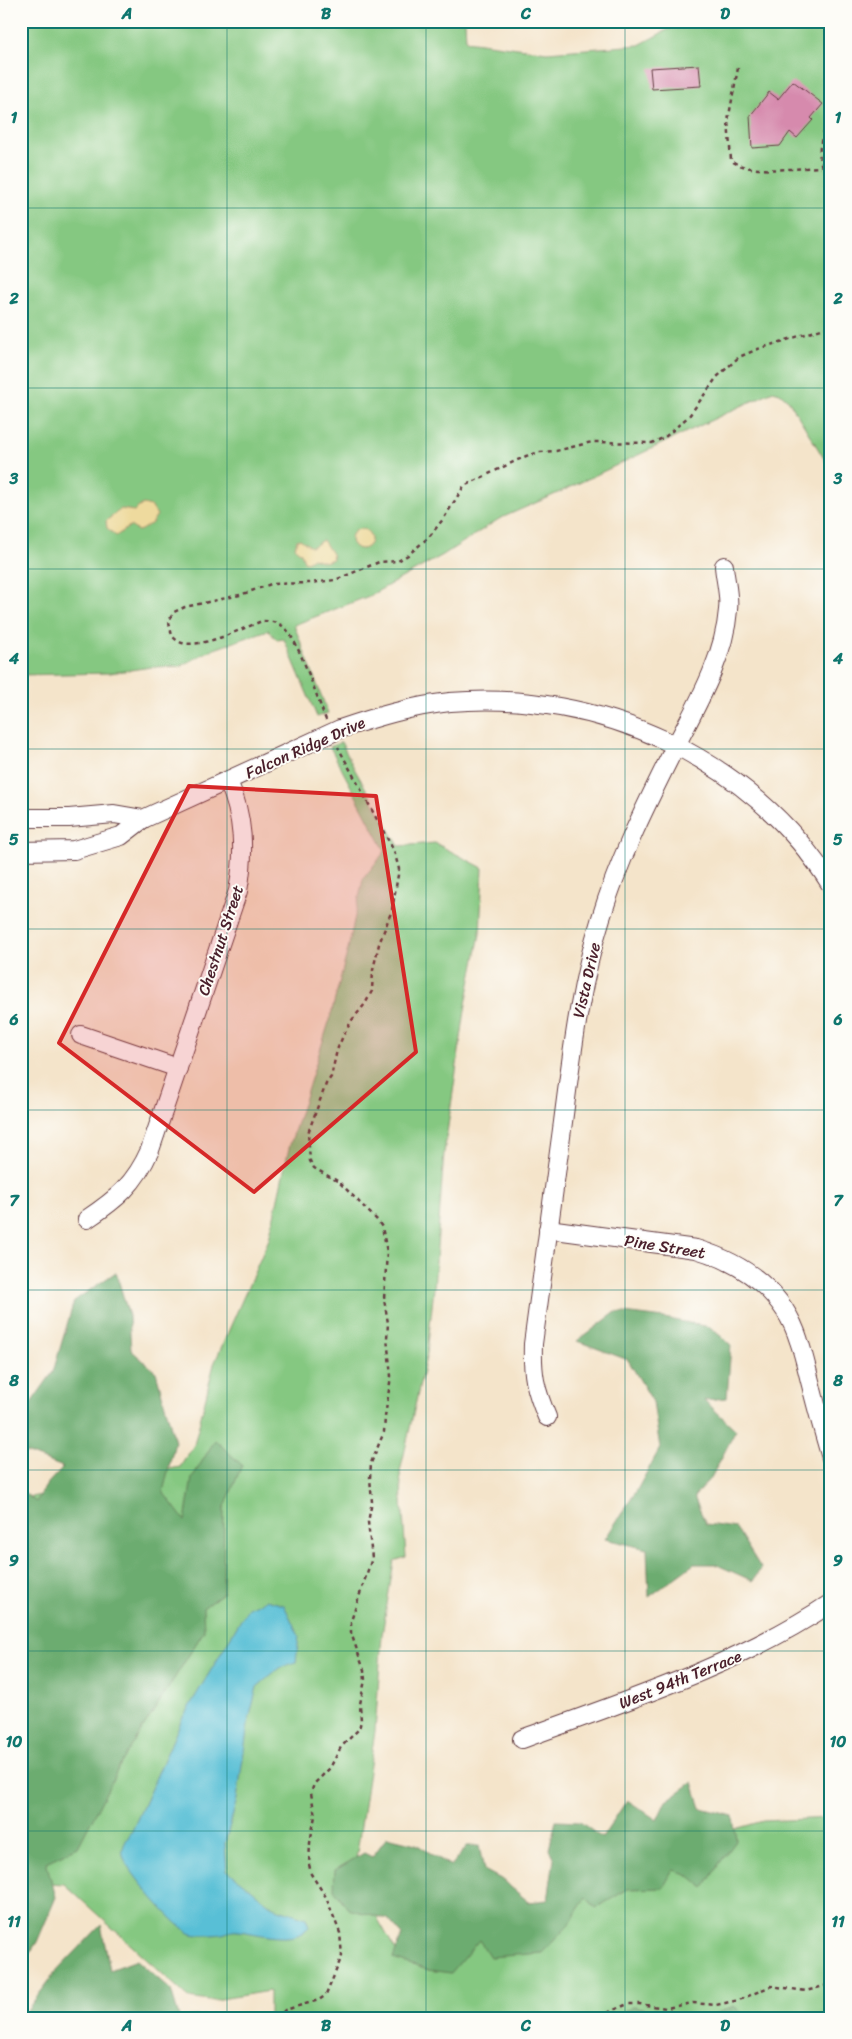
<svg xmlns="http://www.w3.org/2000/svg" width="852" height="2039" viewBox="0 0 852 2039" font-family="Sriracha,sans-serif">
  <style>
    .green { fill: #85c881; stroke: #687456 }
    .forest { fill: #6cac6f; stroke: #5b664d }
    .sand { fill: #eeda9e; stroke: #9c7c64 }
    .water { fill: #58bfd6; stroke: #516f80 }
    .building { fill: #d68aad }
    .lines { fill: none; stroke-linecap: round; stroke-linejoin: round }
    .minor-casing { stroke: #643d43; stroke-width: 20 }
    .path { stroke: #643d43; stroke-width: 2.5; stroke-dasharray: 4 4; stroke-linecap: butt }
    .minor { stroke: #fff; stroke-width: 18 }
    .marked { fill: #d62828; fill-opacity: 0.2; stroke: #d62828; stroke-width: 4; stroke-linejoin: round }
    .grid { fill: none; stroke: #0f766e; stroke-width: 1; stroke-opacity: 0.55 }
    .labels { text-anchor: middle; stroke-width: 4; stroke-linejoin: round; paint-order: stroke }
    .street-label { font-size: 16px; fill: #4a1f2b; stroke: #fdfcf7 }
    .neatline { fill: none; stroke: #0f766e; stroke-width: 2 }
    .grid-label { font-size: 16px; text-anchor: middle; font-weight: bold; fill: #0f766e }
  </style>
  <rect width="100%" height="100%" fill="#fdfcf7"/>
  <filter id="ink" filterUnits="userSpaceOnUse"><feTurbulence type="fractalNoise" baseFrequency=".02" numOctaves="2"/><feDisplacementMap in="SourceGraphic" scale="10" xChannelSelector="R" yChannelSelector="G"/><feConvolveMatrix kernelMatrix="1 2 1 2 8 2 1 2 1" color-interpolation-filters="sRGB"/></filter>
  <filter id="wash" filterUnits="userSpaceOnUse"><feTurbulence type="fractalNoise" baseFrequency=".0096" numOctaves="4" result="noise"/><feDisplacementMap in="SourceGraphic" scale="20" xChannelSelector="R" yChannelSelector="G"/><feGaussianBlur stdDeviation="1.12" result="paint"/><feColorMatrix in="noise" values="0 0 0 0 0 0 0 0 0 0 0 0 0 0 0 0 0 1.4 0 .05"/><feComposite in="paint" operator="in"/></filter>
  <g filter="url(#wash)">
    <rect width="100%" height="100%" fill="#f4e4ca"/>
    <!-- green -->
    <g class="green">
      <polygon points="21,21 465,21 466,41 547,52 639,45 680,23 679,21 831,21 831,470 789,401 780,393 773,391 558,493 499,519 443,555 369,596 294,625 328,713 317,717 284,639 277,640 268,630 209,651 181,666 151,667 110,673 21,675"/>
      <polygon points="341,742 355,770 399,846 435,843 483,868 480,934 466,1004 444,1153 434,1288 427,1353 400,1472 406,1557 394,1561 382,1635 375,1731 355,1866 379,1921 399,1956 559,1909 707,1837 763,1821 831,1818 831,2018 269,2018 269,1991 209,2001 189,1998 64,1884 21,1881 21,1499 180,1467 194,1445 214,1364 269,1239 289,1148 329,1022 348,949 363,879 385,851 330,747"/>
    </g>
    <!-- forest -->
    <g class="forest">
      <polygon points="116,1272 129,1316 131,1350 156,1372 175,1442 163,1492 185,1521 192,1478 215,1440 242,1465 224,1509 223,1593 203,1608 204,1631 120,1765 78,1847 46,1862 56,1897 37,1942 21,1967 21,1490 36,1502 47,1484 63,1467 21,1451 21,1411 26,1410 53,1372 74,1301"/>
      <polygon points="616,1312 664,1318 710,1327 731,1345 727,1398 704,1400 736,1430 712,1476 694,1497 706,1524 736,1528 761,1568 753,1581 715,1564 694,1564 649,1597 647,1549 605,1539 637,1490 660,1448 653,1402 628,1360 577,1341"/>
      <polygon points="693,1782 701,1808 733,1816 736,1841 719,1864 704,1888 687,1874 673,1870 663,1888 628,1889 596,1908 586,1897 567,1927 542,1953 490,1957 479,1940 451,1973 428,1970 393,1959 402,1935 388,1919 348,1909 334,1889 335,1870 364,1853 372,1857 387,1837 416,1844 451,1866 467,1846 479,1846 484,1870 501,1879 529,1902 548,1900 554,1859 549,1849 556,1821 580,1822 602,1838 627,1800 657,1820 666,1801"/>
      <polygon points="101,1925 110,1970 137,1960 171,1990 179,2017 217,2015 217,2018 21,2018 55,1973"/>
      <polygon points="634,2006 661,2012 665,2018 620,2018 621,2014"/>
      <polygon points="734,2006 748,2018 712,2018 715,2014"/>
    </g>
    <!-- sand -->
    <g class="sand">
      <path d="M143,504l8,2 6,9 -6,9c-5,1 -7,6 -13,7l-8,-5 -14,10 -9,-8 -1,-7 15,-12 13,2z"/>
      <circle cx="361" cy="539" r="10"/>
      <polygon points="300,539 311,547 323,540 332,554 333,559 325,562 313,558 307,562 304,561 301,553 295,548 297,540"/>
    </g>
    <!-- water -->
    <path class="water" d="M266,1600l18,5 15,31 -3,26 -17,6 -22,19 -9,37 -11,75 -12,44 2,27 46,37 33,11 3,8c-13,21 -53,6 -72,5 -5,-1 -10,2 -15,3 -8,1 -22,2 -30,0 -14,-4 -67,-65 -69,-79 -2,-9 5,-17 9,-24l51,-114 65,-109z"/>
    <g id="blocks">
      <!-- building -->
      <g class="building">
        <polygon points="699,65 701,86 652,89 650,68"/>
        <polygon points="793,81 823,104 811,118 813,120 797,138 790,132 780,146 752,148 750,116 769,92 778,99"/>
      </g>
    </g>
  </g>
  <g filter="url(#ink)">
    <use href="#blocks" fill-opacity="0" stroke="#643d43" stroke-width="1"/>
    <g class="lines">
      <!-- minor casing -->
      <g class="minor-casing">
        <g id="minor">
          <polyline points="21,818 69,818 114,814 143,819"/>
          <path d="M21,851l53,-1 47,-14 22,-17 197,-90c36,-12 72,-23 110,-27 148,-13 302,56 381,183"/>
          <polyline points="81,1035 178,1068"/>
          <path d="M87,1219c30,-20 48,-35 63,-69l88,-259c7,-39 6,-74 -10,-110"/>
          <path d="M548,1229l148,20c48,14 88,43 103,92 5,14 8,29 12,44 6,25 13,49 20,73"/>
          <path d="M547,1417c-12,-28 -15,-43 -14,-73 10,-74 20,-148 30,-222 9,-69 17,-138 38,-204 17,-56 43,-109 69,-161 23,-46 54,-95 58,-147 2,-14 -3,-30 -4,-44"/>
          <path d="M522,1739c106,-39 214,-73 309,-136"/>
        </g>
      </g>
      <!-- path -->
      <g class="path">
        <path d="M738,68l-10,53 3,39c15,15 68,8 90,7"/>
        <path d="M831,117c-11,21 -19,44 0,63"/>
        <path d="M326,720c-8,-20 -28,-81 -42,-93 -6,-5 -15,-6 -22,-6 -21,8 -58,27 -80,22 -4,-1 -7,-4 -10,-7l-3,-14 2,-5 3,-5 11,-5 55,-12 31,-11 40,-1 24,-3 44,-18 19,-1 10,-6 21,-18 15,-19 20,-32 62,-30 14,-4 16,-1 36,-9 60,1 13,-6 24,-21 28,-39 22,-20 19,-8 73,-23"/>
        <polyline points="277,2018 285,2010 319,2000 326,1995 342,1956 340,1933 326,1897 311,1874 309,1864 310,1843 315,1816 311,1793 314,1784 330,1768 341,1747 359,1729 361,1721 360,1704 365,1680 364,1670 351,1633 351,1621 372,1558 368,1522 372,1502 370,1478 371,1463 384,1432 385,1417 391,1376 387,1338 388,1323 384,1299 387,1252 382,1227 377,1220 339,1182 314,1168 310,1161 308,1133 326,1084 331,1077 337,1050 343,1036 352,1020 365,1004 372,991 373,970 379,944 392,910 399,869 394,851 338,747"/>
        <polyline points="601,2018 611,2011 628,2004 639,2004 666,2008 693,2003 716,2005 739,2000 771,1986 806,1991 831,1984"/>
      </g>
      <!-- minor -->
      <use href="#minor" class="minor"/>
    </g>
  </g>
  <!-- marked area -->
  <path class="marked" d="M189,786l187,10 40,256 -162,140 -195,-149z"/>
  <!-- grid -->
  <path class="grid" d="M227,21v1997M426,21v1997M625,21v1997M21,208h810M21,388h810M21,569h810M21,749h810M21,929h810M21,1110h810M21,1290h810M21,1470h810M21,1651h810M21,1831h810"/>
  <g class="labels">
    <!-- street labels -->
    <g class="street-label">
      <text transform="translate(305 747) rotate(-24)" y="6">Falcon Ridge Drive</text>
      <text transform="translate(220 940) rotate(-72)" y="6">Chestnut Street</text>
      <text transform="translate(586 980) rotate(-77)" y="6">Vista Drive</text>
      <text transform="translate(665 1246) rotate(9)" y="6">Pine Street</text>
      <text transform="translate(680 1679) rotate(-22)" y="6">West 94th Terrace</text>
    </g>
  </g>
  <!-- margin -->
  <rect width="852" height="2039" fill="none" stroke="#fdfcf7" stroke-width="55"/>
  <rect x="28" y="28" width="796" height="1984" class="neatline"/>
  <g class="grid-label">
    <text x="127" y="19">A</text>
    <text x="326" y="19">B</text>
    <text x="526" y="19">C</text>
    <text x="725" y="19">D</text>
    <text x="14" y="123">1</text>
    <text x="838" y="123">1</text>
    <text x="14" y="304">2</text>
    <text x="838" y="304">2</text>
    <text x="14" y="484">3</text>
    <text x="838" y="484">3</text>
    <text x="14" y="664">4</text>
    <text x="838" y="664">4</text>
    <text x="14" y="845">5</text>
    <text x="838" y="845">5</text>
    <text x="14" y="1025">6</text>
    <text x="838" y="1025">6</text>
    <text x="14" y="1206">7</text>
    <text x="838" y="1206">7</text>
    <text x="14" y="1386">8</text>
    <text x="838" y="1386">8</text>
    <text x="14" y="1566">9</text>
    <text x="838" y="1566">9</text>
    <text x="14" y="1747">10</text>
    <text x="838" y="1747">10</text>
    <text x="14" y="1927">11</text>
    <text x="838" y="1927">11</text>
    <text x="127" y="2031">A</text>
    <text x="326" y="2031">B</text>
    <text x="526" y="2031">C</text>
    <text x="725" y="2031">D</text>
  </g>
</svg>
